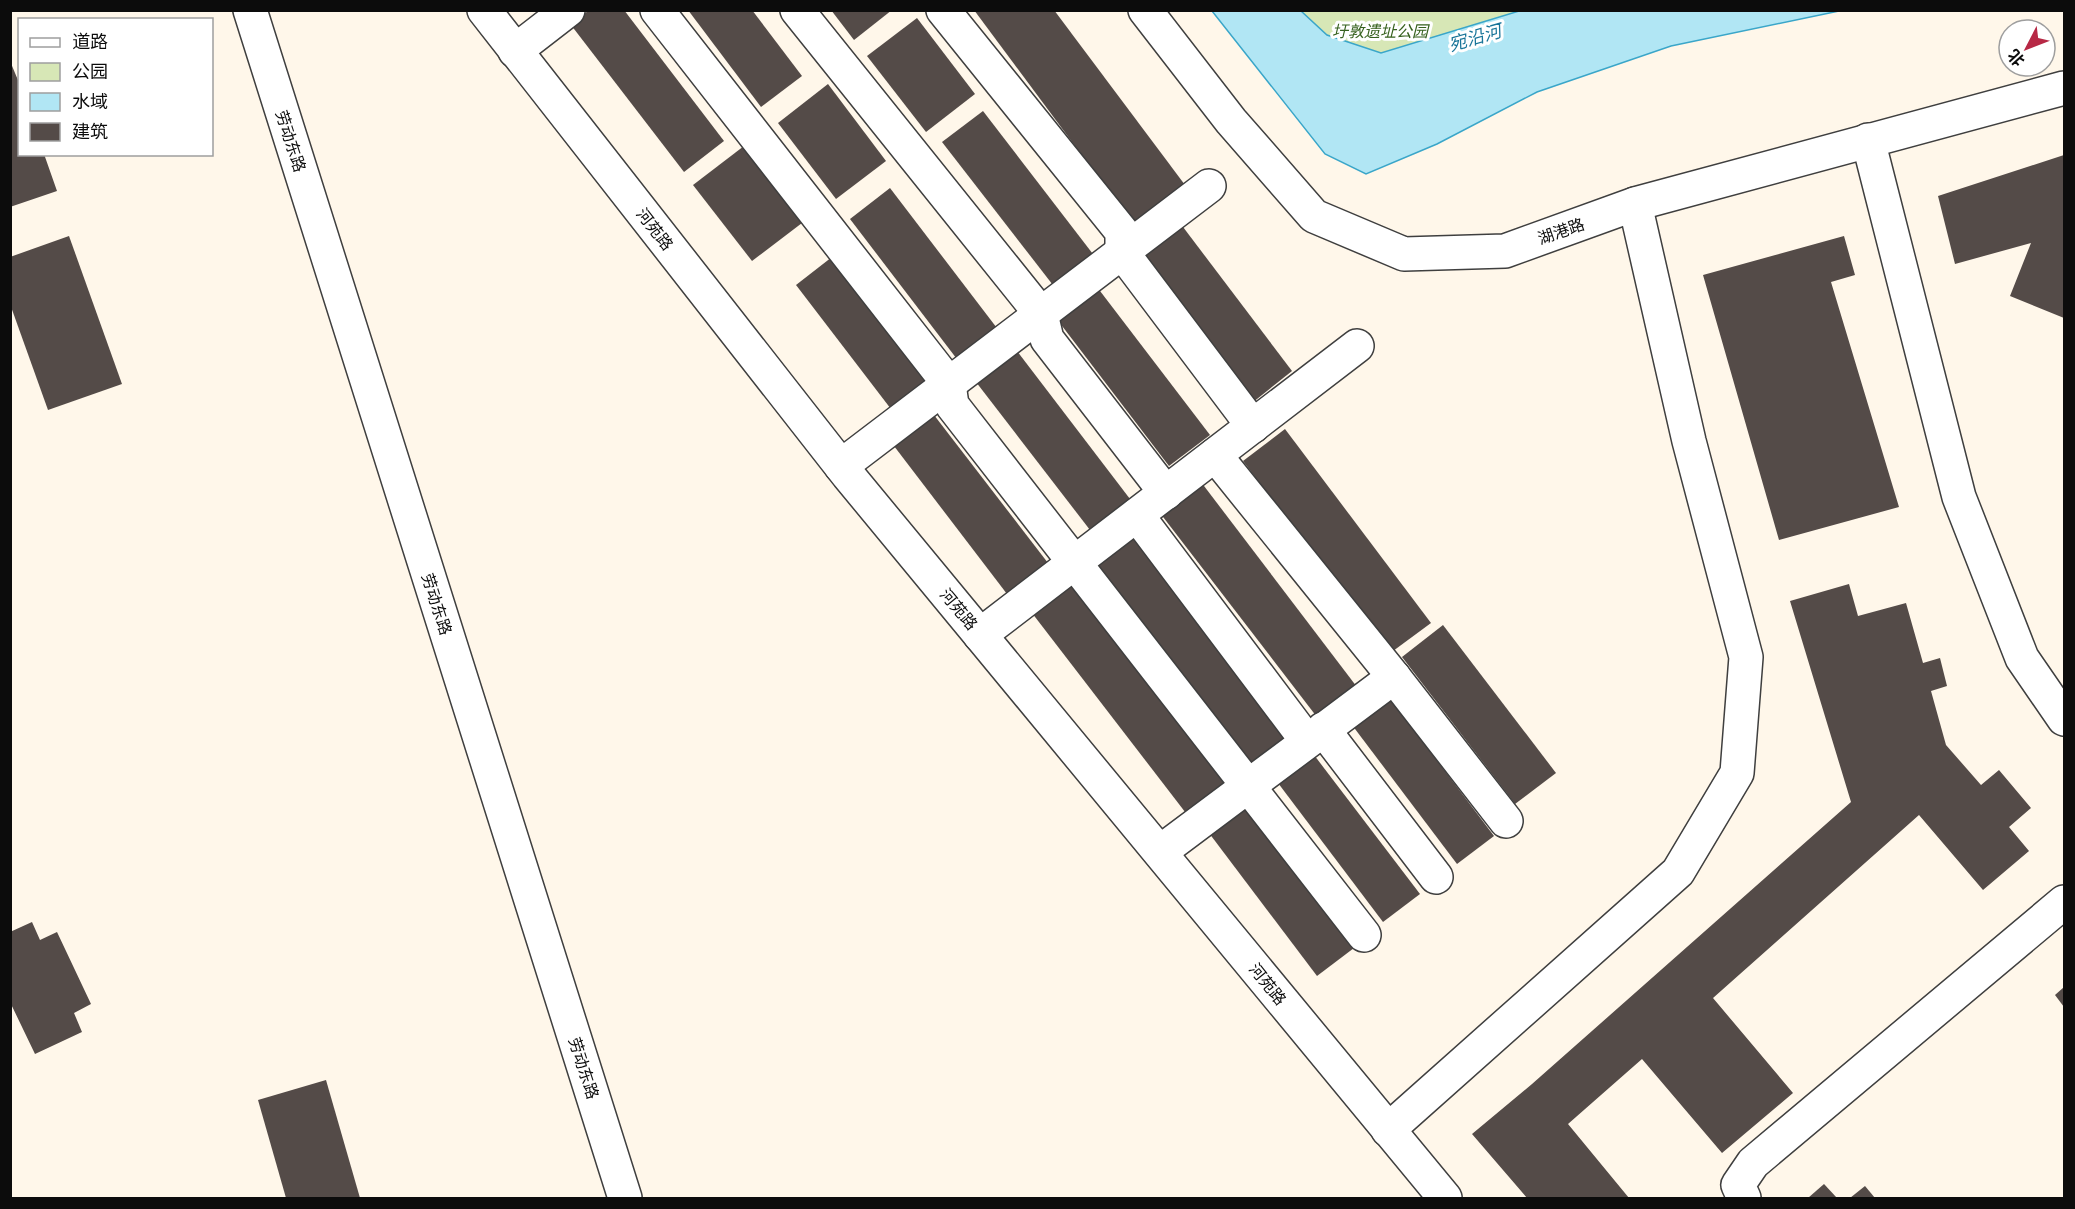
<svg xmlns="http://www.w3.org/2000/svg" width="2075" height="1209" viewBox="0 0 2075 1209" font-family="Lora,'Noto Sans SC',serif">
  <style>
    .green { fill: #d7e7b6 }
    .water { fill: #b1e6f4; stroke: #3aa6c9; stroke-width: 1.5 }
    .building { fill: #544b48 }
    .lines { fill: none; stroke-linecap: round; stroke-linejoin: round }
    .minor-casing { stroke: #3f3f3f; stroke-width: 36 }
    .minor { stroke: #fff; stroke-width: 33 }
    .labels { text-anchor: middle; stroke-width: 6; stroke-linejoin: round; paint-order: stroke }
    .park-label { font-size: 16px; font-style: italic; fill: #36611e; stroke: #fff }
    .street-label { font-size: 16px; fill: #0c0c0c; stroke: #fff }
    .water-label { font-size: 18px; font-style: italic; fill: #197599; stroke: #fff }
  </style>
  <rect width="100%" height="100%" fill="#fff7ea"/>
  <!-- green -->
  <polygon class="green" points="1301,11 1519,11 1381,53 1327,35"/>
  <!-- water -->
  <polygon class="water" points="1212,11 1301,11 1327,35 1381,53 1519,11 1839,11 1671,46 1537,92 1437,144 1366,174 1325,154"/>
  <!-- building -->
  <g class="building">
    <polygon points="589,10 624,10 724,141 684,172 571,25"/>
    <polygon points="688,10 752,10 802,76 761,107"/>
    <polygon points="831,10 892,10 854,40"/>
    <polygon points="974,10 1054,10 1188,189 1136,228"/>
    <polygon points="917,18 975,94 926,132 867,56"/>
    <polygon points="10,61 20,85 20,154 44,154 57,191 10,207"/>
    <polygon points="828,84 886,161 836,199 778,123"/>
    <polygon points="983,111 1096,258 1056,289 942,142"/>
    <polygon points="744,146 802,223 752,261 693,185"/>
    <polygon points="2064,155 2064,318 2010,296 2031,243 1955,264 1938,196"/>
    <polygon points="890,188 1003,336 963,367 850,219"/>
    <polygon points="1180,223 1292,371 1252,403 1139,255"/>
    <polygon points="69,236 122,384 48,410 10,304 10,257"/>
    <polygon points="1844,236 1855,275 1831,282 1899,507 1779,540 1703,275"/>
    <polygon points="832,257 931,384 894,413 796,285"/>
    <polygon points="1097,287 1210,435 1169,466 1056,318"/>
    <polygon points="1017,351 1130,499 1090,530 976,382"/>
    <polygon points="934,415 1048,563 1007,594 894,446"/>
    <polygon points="1285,429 1431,623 1389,654 1243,461"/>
    <polygon points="1201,482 1360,691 1320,721 1160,513"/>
    <polygon points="1133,536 1292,744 1253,774 1093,566"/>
    <polygon points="1072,582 1231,791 1192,821 1032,613"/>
    <polygon points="1849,584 1858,616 1906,603 1923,663 1940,658 1947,686 1931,691 1946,745 1981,785 1999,770 2031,808 2009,827 2029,851 1983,890 1919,815 1713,998 1793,1093 1722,1153 1642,1059 1568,1124 1629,1198 1527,1198 1472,1134 1532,1084 1851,802 1790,601"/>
    <polygon points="1443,625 1556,773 1515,804 1402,657"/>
    <polygon points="1386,693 1494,836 1457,864 1349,721"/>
    <polygon points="1311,751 1420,894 1383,922 1275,779"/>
    <polygon points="1245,805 1354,948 1317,976 1209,833"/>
    <polygon points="32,922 40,940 57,932 91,1004 74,1013 82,1032 35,1054 10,1002 10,932"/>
    <polygon points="2064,987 2064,1007 2055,995"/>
    <polygon points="326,1080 360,1198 286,1198 258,1100"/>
    <polygon points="1824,1184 1837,1198 1808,1198"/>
    <polygon points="1865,1186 1875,1198 1850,1198"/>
  </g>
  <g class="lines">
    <!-- minor casing -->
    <g class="minor-casing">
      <g id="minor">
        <polyline points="250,10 625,1198"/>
        <polyline points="484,10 848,475 1445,1198"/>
        <polyline points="657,10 949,384 952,405 1364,935"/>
        <polyline points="797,10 1041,314 1047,339 1166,493"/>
        <polyline points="943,10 1122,232 1122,252 1253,426"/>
        <polyline points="1145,10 1231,121 1314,216 1404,254 1505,251 1635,204 2064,88"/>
        <polyline points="515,51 568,10"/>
        <polyline points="1868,140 1959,497 2022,658 2064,719"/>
        <polyline points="1215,455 1394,677 1506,821"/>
        <polyline points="841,466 1209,186"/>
        <polyline points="1137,515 1307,741"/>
        <polyline points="980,635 1357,346"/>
        <polyline points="1323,729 1436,877"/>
        <polyline points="1160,852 1394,677"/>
        <polyline points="1388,1130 1678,872 1737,773 1746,657 1689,441 1635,204"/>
        <polyline points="1744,1198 1738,1185 1753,1163 2064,902"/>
      </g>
    </g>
    <!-- minor -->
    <use href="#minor" class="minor"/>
  </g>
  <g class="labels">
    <!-- park labels -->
    <g class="park-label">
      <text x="1380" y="37">圩敦遗址公园</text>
    </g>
    <!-- street labels -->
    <g class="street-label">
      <text transform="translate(291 141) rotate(72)" y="6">劳动东路</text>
      <text transform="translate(655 229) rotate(52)" y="6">河苑路</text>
      <text transform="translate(1561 231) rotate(-19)" y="6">湖港路</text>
      <text transform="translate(437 604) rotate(72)" y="6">劳动东路</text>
      <text transform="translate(959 609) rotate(50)" y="6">河苑路</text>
      <text transform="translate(1268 984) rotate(51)" y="6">河苑路</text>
      <text transform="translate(584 1068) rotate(72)" y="6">劳动东路</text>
    </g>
    <!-- water labels -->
    <g class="water-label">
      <text transform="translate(1475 38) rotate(-16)" y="6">宛沿河</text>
    </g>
  </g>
  <!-- border -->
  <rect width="2075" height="1209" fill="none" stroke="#0c0c0c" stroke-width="24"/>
  <!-- legend -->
  <rect x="18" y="18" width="195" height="138" fill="#ffffff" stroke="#9e9e9e" stroke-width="1.5"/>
  <rect x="30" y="38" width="30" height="9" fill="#ffffff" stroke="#9e9e9e" stroke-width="1.5"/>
  <text x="72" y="48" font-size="18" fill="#0c0c0c">道路</text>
  <rect x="30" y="63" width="30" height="18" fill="#d7e7b6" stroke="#9e9e9e" stroke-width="1.5"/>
  <text x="72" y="78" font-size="18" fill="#0c0c0c">公园</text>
  <rect x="30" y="93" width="30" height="18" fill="#b1e6f4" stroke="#9e9e9e" stroke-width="1.5"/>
  <text x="72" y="108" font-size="18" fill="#0c0c0c">水域</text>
  <rect x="30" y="123" width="30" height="18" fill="#544b48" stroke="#9e9e9e" stroke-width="1.5"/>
  <text x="72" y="138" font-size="18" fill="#0c0c0c">建筑</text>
  <!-- north arrow -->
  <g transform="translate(2027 48) rotate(228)"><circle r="28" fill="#ffffff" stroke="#9e9e9e" stroke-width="1.5"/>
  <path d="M0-4.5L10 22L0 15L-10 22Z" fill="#b72845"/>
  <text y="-9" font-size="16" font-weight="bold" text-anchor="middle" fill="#0c0c0c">北</text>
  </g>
</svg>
